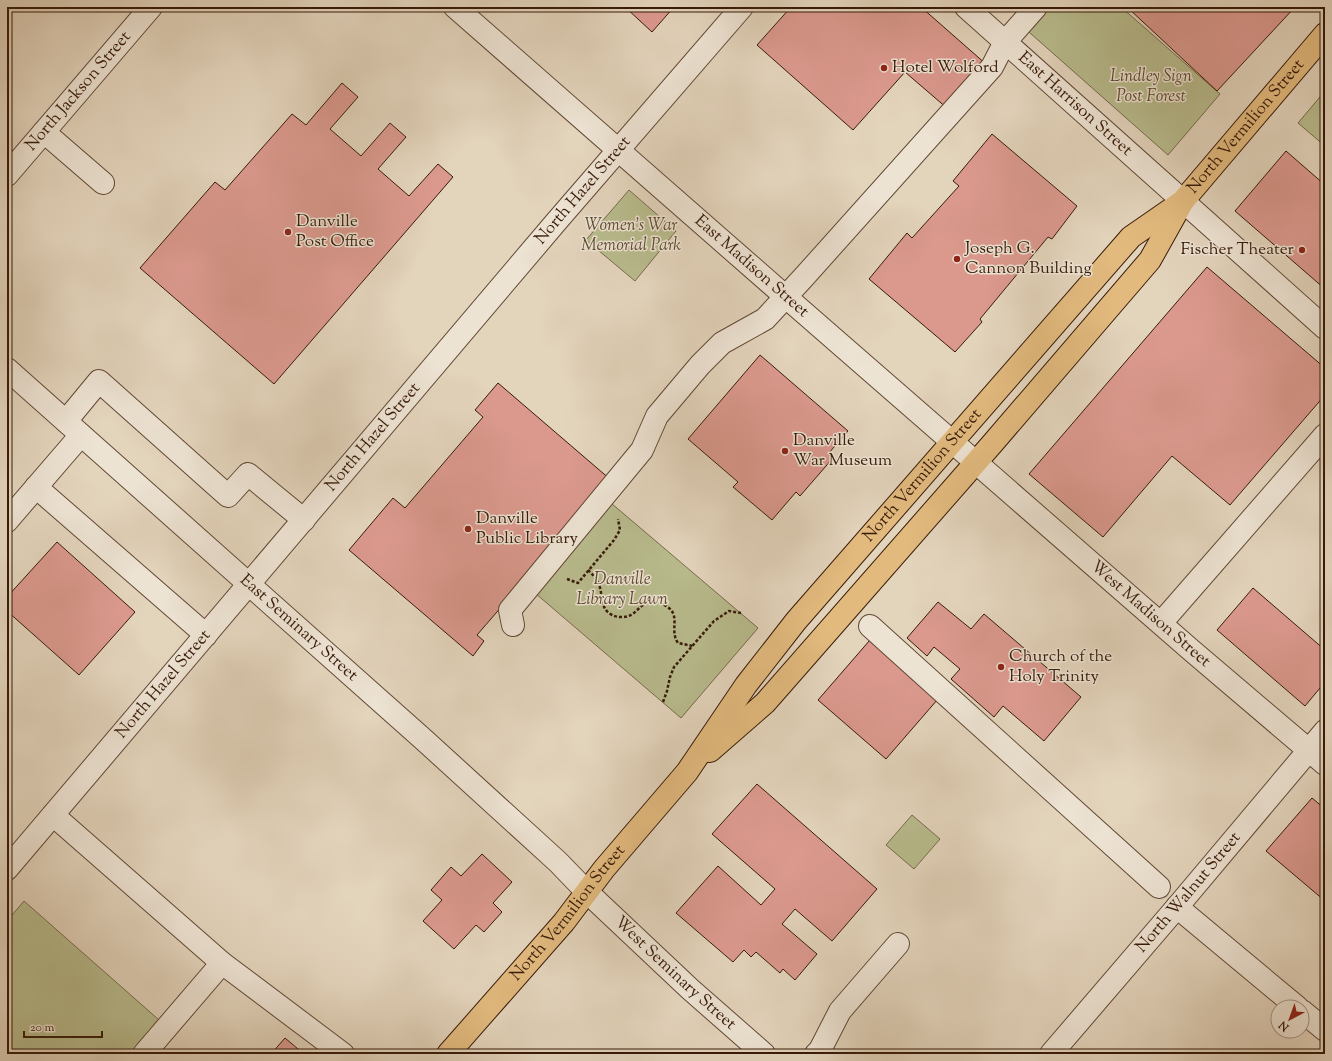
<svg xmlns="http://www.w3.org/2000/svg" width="1332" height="1061" font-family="'Sorts Mill Goudy',serif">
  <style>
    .green { fill: #b8bb8d; stroke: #786a4b }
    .building { fill: #db998e; stroke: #371a09 }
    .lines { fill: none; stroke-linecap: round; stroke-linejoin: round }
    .minor-casing { stroke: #624836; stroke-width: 24 }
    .major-casing { stroke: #371a09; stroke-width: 24 }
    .path { stroke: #371a09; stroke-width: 2.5; stroke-dasharray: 3 2; stroke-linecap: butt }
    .minor { stroke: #ede3d3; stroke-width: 22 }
    .major { stroke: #e2ba7e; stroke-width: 22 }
    .poi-dot { fill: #8f2418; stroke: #ede3d3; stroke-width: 1.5 }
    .labels { text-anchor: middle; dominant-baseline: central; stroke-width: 3; stroke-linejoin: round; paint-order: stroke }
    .poi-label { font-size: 17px; fill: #371a09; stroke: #ede3d3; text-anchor: start }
    .park-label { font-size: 17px; font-style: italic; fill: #5e4a31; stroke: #ede3d3 }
    .street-label { font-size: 17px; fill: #371a09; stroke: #ede3d3 }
  </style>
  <rect width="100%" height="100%" fill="#e3d4bc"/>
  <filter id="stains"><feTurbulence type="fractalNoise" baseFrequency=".005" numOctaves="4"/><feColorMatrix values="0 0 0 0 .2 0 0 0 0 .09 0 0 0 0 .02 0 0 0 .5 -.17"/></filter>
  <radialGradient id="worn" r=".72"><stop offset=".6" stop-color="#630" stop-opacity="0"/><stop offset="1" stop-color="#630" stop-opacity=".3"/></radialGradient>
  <g class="green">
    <path d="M1036 7H1121L1220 94 1168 155 1021 25Z"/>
    <path d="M1325 91V146L1298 123Z"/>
    <path d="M629 190 676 231 635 281 586 240Z"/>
    <path d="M611 503 758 628 681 718 535 593Z"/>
    <path d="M912 815 940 839 914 869 886 845Z"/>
    <path d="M24 901 167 1027 144 1054H7V921Z"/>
  </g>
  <g class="building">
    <path d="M625 7H674L652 32Z"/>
    <path d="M791 7H921L987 65 948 109 905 72 853 130 757 45Z"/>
    <path d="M1127 7H1295L1217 91Z"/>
    <path d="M342 83 358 97 330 129 361 156 390 123 406 137 378 169 409 196 438 164 453 177 274 384 140 268 215 182 225 190 292 114 306 125Z"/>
    <path d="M992 134 1077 206 1052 239 1048 237 980 319 982 322 955 352 869 279 907 233 912 238 959 186 953 181Z"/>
    <path d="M1286 151 1325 185V289L1235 211Z"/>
    <path d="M1207 267 1325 368V395L1230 505 1172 456 1103 537 1029 474Z"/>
    <path d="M760 355 848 431 828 454 833 458 800 496 796 492 772 520 733 487 738 482 688 439Z"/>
    <path d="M498 383 611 480 477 635 484 641 473 656 349 550 393 498 405 508 483 417 475 410Z"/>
    <path d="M57 542 135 612 79 675 7 611V597Z"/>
    <path d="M1253 588 1325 650V682L1305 706 1217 630Z"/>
    <path d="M938 602 971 629 984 614 1081 697 1044 741 1003 706 994 717 951 679 960 669 934 647 927 656 907 638Z"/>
    <path d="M870 640 938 699 886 759 818 700Z"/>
    <path d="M757 784 877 889 832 941 795 909 782 924 817 954 795 980 783 969 780 973 756 952 751 957 744 950 733 962 676 913 718 866 761 905 775 889 712 834Z"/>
    <path d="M1312 798 1325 809V901L1266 851Z"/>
    <path d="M482 854 512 882 493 903 502 912 484 932 476 925 454 949 423 921 442 900 431 890 451 867 461 876Z"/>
    <path d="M285 1038 304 1054H271Z"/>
  </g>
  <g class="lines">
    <defs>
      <g id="minor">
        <path id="s1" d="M455 7 786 297 1191 650 1325 764"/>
        <path id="s2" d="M966 7 1325 328"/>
        <path d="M44 132 103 183"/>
        <path id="s3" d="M7 175 151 7"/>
        <path id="s4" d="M7 369 423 739 558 862 586 891 690 989 764 1054"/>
        <path d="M66 421 99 381 228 496 248 474 304 520"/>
        <path d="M36 487 206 635"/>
        <path d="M7 521 81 435"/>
        <path d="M1161 623 1325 435"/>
        <path d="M513 625 510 610 642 450 657 416 700 365 722 343 765 319 803 278 992 67 1005 42 1036 7"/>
        <path d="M870 626 1159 887"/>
        <path d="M53 815 222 963 343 1054"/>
        <path id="s5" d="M7 869 556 222 742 7"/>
        <path d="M1177 907 1297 1007"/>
        <path d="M1302 1011 1325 1030"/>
        <path d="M144 1054 222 963"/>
        <path d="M816 1054 820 1050 840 1011 898 944"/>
        <path id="s6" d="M1051 1054 1177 907 1325 731"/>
      </g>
      <g id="major">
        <path id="s7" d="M710 751 765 703 992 444 1150 260 1183 201 1325 34"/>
        <path id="s8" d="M448 1054 564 922 604 869 687 772 746 685 796 621 1131 237 1183 201"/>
      </g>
    </defs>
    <use href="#minor" class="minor-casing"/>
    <use href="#major" class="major-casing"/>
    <g class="path">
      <path d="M588 570C592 574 596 578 598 582 603 592 600 607 609 613 613 616 617 617 621 617 636 618 638 604 650 602 653 601 659 603 662 604 684 613 668 629 678 643L693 646"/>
      <path d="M567 579 578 583 614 540 620 530 618 519"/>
      <path d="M663 702 667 691 670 677 674 667 714 621 729 611 741 613"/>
    </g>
    <use href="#minor" class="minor"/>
    <use href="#major" class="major"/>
  </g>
  <g class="poi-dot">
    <circle cx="884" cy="68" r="4"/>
    <circle cx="288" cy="232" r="4"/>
    <circle cx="1302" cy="250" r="4"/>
    <circle cx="957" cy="259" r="4"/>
    <circle cx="785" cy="451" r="4"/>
    <circle cx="468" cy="529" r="4"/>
    <circle cx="1001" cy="667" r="4"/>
  </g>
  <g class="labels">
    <g class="poi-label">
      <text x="892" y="68">Hotel Wolford</text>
      <text x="296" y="222">Danville<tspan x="296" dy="20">Post Office</tspan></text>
      <text x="965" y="249">Joseph G.<tspan x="965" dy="20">Cannon Building</tspan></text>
      <text x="1294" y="250" text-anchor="end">Fischer Theater</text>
      <text x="793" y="441">Danville<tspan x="793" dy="20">War Museum</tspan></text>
      <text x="476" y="519">Danville<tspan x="476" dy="20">Public Library</tspan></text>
      <text x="1009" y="657">Church of the<tspan x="1009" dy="20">Holy Trinity</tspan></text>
    </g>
    <g class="park-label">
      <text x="1151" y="77">Lindley Sign<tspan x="1151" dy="20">Post Forest</tspan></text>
      <text x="631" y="226">Women's War<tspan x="631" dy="20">Memorial Park</tspan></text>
      <text x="622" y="580">Danville<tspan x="622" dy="20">Library Lawn</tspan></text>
    </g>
    <g class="street-label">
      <text stroke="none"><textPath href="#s3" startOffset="110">North Jackson Street</textPath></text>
      <text stroke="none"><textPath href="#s2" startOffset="146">East Harrison Street</textPath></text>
      <text stroke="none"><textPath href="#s7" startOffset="825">North Vermilion Street</textPath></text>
      <text stroke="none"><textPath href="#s5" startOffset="890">North Hazel Street</textPath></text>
      <text stroke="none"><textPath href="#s1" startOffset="394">East Madison Street</textPath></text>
      <text stroke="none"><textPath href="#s5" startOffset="566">North Hazel Street</textPath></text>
      <text stroke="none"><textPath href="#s8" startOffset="749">North Vermilion Street</textPath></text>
      <text stroke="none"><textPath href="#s1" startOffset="923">West Madison Street</textPath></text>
      <text stroke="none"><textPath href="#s4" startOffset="390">East Seminary Street</textPath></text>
      <text stroke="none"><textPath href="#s5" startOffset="242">North Hazel Street</textPath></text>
      <text stroke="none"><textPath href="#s6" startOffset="212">North Walnut Street</textPath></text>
      <text stroke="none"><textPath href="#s8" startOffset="185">North Vermilion Street</textPath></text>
      <text stroke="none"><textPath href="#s4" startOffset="901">West Seminary Street</textPath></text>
    </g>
  </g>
  <rect width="1332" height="1061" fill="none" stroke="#e3d4bc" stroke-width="24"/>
  <rect x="8" y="8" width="1316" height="1045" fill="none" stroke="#371a09" stroke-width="2"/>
  <rect x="12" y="12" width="1308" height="1037" fill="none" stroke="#371a09"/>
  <g transform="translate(1290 1019) rotate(221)"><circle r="19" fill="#ede3d3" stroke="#a49382"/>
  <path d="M0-3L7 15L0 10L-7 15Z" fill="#8f2418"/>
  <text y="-6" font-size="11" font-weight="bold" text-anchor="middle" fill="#371a09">N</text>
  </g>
  <path d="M24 1031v6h78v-6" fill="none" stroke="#371a09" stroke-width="2"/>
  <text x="30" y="1031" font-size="12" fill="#371a09" stroke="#ede3d3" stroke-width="3" paint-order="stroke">20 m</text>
  <rect width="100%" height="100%" filter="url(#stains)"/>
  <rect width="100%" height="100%" fill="url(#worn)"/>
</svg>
